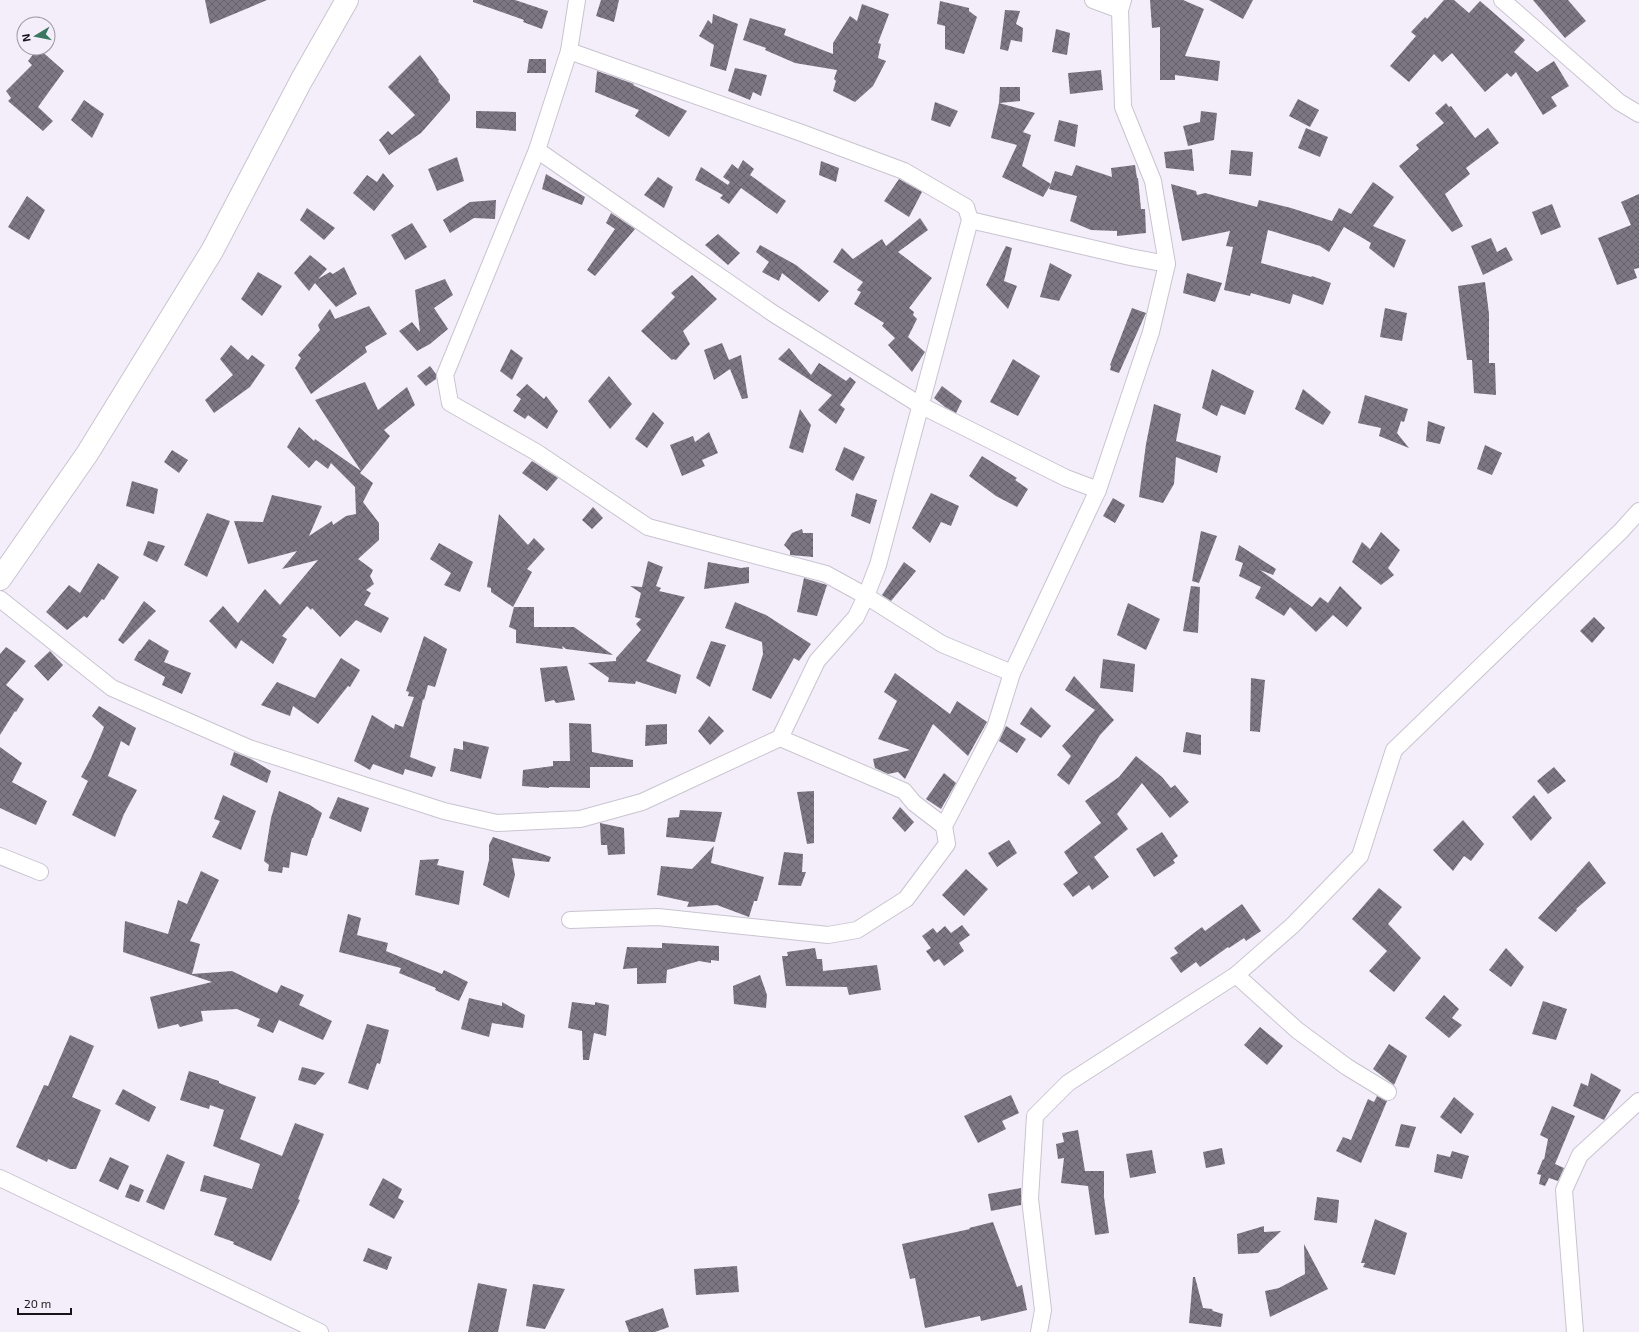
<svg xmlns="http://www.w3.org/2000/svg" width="1639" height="1332" font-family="'Exo 2',sans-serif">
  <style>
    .building { fill: url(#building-cross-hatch) }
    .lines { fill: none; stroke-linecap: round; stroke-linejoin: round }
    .street-casing { stroke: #c9c4d0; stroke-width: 18 }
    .highway-casing { stroke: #c9c4d0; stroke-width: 24 }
    .street { stroke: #fff; stroke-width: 16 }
    .highway { stroke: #fff; stroke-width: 22 }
  </style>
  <defs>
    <pattern id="building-cross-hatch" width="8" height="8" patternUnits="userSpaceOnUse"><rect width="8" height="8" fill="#7c7782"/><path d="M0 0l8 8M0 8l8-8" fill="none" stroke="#65606a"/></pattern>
  </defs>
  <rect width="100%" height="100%" fill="#f3eefa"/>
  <g class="building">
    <path d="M205 0H267L210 24Z"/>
    <path d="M473 0H515L548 11 542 29 523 22 524 20 473 2Z"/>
    <path d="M601 0H619L614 22 596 16Z"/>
    <path d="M1150 0H1183L1204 9 1185 56 1220 61 1218 81 1175 75V80H1160V27L1152 28Z"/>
    <path d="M1209 0H1253L1243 19Z"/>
    <path d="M1444 0H1454L1469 13 1480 1 1525 40 1514 52 1537 72 1554 61 1569 86 1551 97 1557 106 1543 115 1516 72 1511 77 1507 73 1485 92 1452 53 1442 62 1434 54 1409 82 1390 66 1416 36 1411 32 1425 17 1427 19Z"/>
    <path d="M1533 0H1568L1586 21 1565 38Z"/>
    <path d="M940 1 969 8V11L977 17 964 54 945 49V26L937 24Z"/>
    <path d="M862 4 889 14 878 43 881 44 878 58 886 61 873 86 855 102 833 91 836 81 834 79 837 70 795 63 765 50 766 48 743 40 750 18 786 29 784 35 833 54V43L850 16 857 21Z"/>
    <path d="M1005 10 1020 11 1016 24 1023 28 1022 42 1011 40 1008 51 1000 49Z"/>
    <path d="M713 14 738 24 726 71 710 66 714 45 699 36 708 20 712 24Z"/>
    <path d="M1056 29 1070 33 1067 55 1052 52Z"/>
    <path d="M38 48 64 71 38 107 53 121 43 131 8 101 11 98 6 91 32 65 28 61Z"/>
    <path d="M420 55 439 80 438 81 450 95V100L421 133 389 155 379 140 388 131 392 135 415 115 388 87Z"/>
    <path d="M529 59H546V73H527Z"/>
    <path d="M735 68 767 75 761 96 753 92 750 100 728 91Z"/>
    <path d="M1101 70 1103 90 1070 94 1068 73Z"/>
    <path d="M597 71 634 84 633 85 687 111 669 137 635 116 639 110 595 92Z"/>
    <path d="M1000 87H1020V101L999 103Z"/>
    <path d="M1298 99 1319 110 1310 127 1289 116Z"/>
    <path d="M84 100 104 114 92 138 71 120Z"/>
    <path d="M935 102 958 111 950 127 931 120Z"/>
    <path d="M999 103 1035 113 1023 132 1031 135 1022 166 1051 184 1043 197 1002 177 1017 145 991 138Z"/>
    <path d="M1446 103 1449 107 1451 106 1475 138 1488 128 1499 143 1466 168 1470 174 1445 194 1463 226 1452 232 1399 166 1419 149 1416 145 1444 123 1435 113Z"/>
    <path d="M476 111 516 112V131L476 128Z"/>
    <path d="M1201 111 1217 113 1214 140 1188 146 1183 126 1200 122Z"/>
    <path d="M1059 120 1078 125 1075 147 1054 141Z"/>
    <path d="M1306 128 1328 137 1320 157 1298 148Z"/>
    <path d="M1192 149 1194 171 1166 168 1164 152Z"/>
    <path d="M1231 150 1253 152 1251 176 1229 174Z"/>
    <path d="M457 157 464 181 437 191 428 169Z"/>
    <path d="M743 160 754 169 750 175 786 201 777 214 741 188 729 204 720 198 723 195 695 180 701 167 728 185 730 182 723 177 732 164 738 169Z"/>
    <path d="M821 161 839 168 836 182 819 175Z"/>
    <path d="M1076 165 1112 177 1111 168 1135 165 1137 178H1138L1141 209H1145L1146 233 1117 236V231L1091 230 1070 221 1077 196 1049 189 1055 171 1072 176Z"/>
    <path d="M383 173 394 186 374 211 353 193 367 175 377 182Z"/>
    <path d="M546 174 585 197 582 205 542 189Z"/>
    <path d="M658 177 673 187 664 208 644 195Z"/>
    <path d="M899 179 922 192 909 217 884 201Z"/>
    <path d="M1373 182 1394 197 1373 226 1406 240 1394 268 1369 248 1371 243 1344 227 1329 252 1320 246 1268 230 1261 263 1311 277 1312 276 1331 283 1323 305 1293 294 1290 304 1251 293 1250 296 1224 290 1233 247 1226 246 1230 231 1182 241 1171 184 1196 191 1197 195 1205 193 1257 207 1259 200 1291 208 1332 221 1339 208 1351 214Z"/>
    <path d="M1639 194V268L1634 269 1637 278 1617 285 1598 238 1631 225 1621 202Z"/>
    <path d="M27 196 45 210 29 240 8 227Z"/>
    <path d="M496 200 495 219 474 218 450 233 443 220 470 202Z"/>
    <path d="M1552 204 1561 227 1541 235 1532 212Z"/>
    <path d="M307 208 335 228 324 240 300 220Z"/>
    <path d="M611 213 635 229 595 276 587 270 615 229 606 223Z"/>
    <path d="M920 218 928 230 898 252 932 278 909 308 914 312 913 315 917 319 908 337 925 352 912 372 888 345 895 338 882 326 884 323 854 304 861 292 857 290 863 282 833 262 842 248 853 259 882 239 886 246Z"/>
    <path d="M412 223 427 247 405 260 391 235Z"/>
    <path d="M718 234 740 253 728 265 705 245Z"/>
    <path d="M1491 238 1497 252 1506 247 1513 260 1483 275 1471 246Z"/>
    <path d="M760 245 796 265 829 291 819 302 782 273 779 281 762 272 769 262 756 252Z"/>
    <path d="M1006 246 1012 248 1004 281 1017 286 1008 309 986 285Z"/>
    <path d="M310 255 327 269 318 279 330 272 333 274 344 267 357 294 336 307 315 283 309 291 294 273Z"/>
    <path d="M1050 263 1072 275 1059 301 1040 297Z"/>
    <path d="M258 272 282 286 262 316 241 299Z"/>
    <path d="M1187 273 1222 283 1215 302 1183 293Z"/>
    <path d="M692 275 717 299 683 331 690 344 676 360 673 359 672 360 641 331 675 297 671 293Z"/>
    <path d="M445 279 453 295 434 308 448 329 430 344 417 351 399 331 412 322 420 332 415 290Z"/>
    <path d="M1485 282 1489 314V363H1495L1496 395 1474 393 1472 360H1467L1458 286Z"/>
    <path d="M369 306 387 334 365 347 367 352 311 394 295 368 301 358 298 355 320 330 318 325 330 309 335 319Z"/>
    <path d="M1132 308 1146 313 1119 373 1110 370 1111 366 1110 365Z"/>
    <path d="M1385 308 1407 313 1402 341 1380 337Z"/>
    <path d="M722 343 729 360 741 355 748 398 742 399 730 369 714 380 704 350Z"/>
    <path d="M231 345 248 360 252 355 265 365 250 387 214 413 205 400 233 375 220 359Z"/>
    <path d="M789 348 811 375 819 363 846 381 850 377 856 382 840 405 845 409 836 424 818 410 832 395 778 359Z"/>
    <path d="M511 349 523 358 512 380 500 371Z"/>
    <path d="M1013 359 1040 376 1018 416 990 402Z"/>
    <path d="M430 366 436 374V379L426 386 417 376Z"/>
    <path d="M1212 369 1254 391 1245 415 1221 405 1217 416 1202 408Z"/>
    <path d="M609 376 632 404 610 429 588 401Z"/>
    <path d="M365 382 378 410 407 387 415 405 384 430 390 436 360 473 373 483 363 502 379 523V540L358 559 373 570 370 576 374 584 366 590 371 593 364 605 389 618 381 633 356 620 340 637 312 608 311 610 307 606 282 636 287 639 273 664 241 640 236 649 209 621 223 606 238 623 265 589 280 605 318 560 282 569 297 551 248 564 234 521 263 522 272 495 322 506 309 536 332 521 333 525 346 516 356 514 355 487 331 463 328 469 316 460 309 468 287 447 299 427 314 441 315 439 361 471 315 400Z"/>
    <path d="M527 384 544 399 546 396 558 411 547 429 528 415 525 419 513 411 521 399 516 395Z"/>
    <path d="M942 386 962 401 956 413 945 407 934 398Z"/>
    <path d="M1303 389 1331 412 1323 425 1295 409Z"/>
    <path d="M1365 395 1408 409 1404 422 1401 421 1397 433 1409 448 1379 436 1381 428 1358 423Z"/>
    <path d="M1154 404 1181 414 1176 441 1221 456 1217 473 1176 457 1174 484 1163 503 1139 497 1146 444Z"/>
    <path d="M800 409 811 425 803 453 789 448Z"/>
    <path d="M653 412 664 423 647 448 635 439Z"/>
    <path d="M1428 421 1445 427 1440 444 1426 441Z"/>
    <path d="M709 432 718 453 702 460 705 466 682 476 670 445 693 436 695 442Z"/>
    <path d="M1485 445 1502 453 1492 475 1477 469Z"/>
    <path d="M844 447 865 457 853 481 835 470Z"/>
    <path d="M172 450 188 460 179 473 164 462Z"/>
    <path d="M982 456 1017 478 1015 480 1028 489 1017 507 996 496 969 476Z"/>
    <path d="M532 461 558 478 547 491 522 473Z"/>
    <path d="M132 481 158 489 154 514 126 506Z"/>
    <path d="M856 493 877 500 870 524 851 516Z"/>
    <path d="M931 493 959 506 951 526 941 522 930 543 912 528Z"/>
    <path d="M1113 498 1125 505 1115 523 1103 516Z"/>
    <path d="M593 507 603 518 592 529 582 520Z"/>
    <path d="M207 513 230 521 207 577 184 565Z"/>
    <path d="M499 514 528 545 534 538 545 549 527 569 532 572 513 607 491 592V588L487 587Z"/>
    <path d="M802 529 803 533H813V557L790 555V551L784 545 792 533Z"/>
    <path d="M1201 531 1217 536 1199 583 1192 581Z"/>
    <path d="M1381 532 1400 550 1388 568 1394 575 1381 585 1352 562 1362 542 1370 549Z"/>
    <path d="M148 541 165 546 157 562 143 555Z"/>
    <path d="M439 543 473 562 460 592 444 585 451 573 430 559Z"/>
    <path d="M1239 545 1276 569 1273 575 1260 570 1312 607 1320 597 1328 603 1340 586 1362 608 1347 627 1333 615 1316 632 1290 607 1284 616 1255 598 1261 587 1239 576 1243 563 1235 560Z"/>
    <path d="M648 561 663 567 656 586 661 588 659 591 685 597 646 661 681 675 676 694 636 681 635 684 608 682 609 678 588 663 616 661V658L641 630 636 624 641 619 635 617 641 593 630 586 642 587Z"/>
    <path d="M708 562 741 568 749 567V583L704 589Z"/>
    <path d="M904 562 916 571 891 601 882 595Z"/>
    <path d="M98 563 119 577 104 600 102 599 87 618 84 616 67 630 46 612 69 585 80 593Z"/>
    <path d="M804 578 827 585 817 616 797 612Z"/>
    <path d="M1191 586 1200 587 1198 633 1183 631Z"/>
    <path d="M144 601 156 611 123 644 118 640Z"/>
    <path d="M735 602 766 615 811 644 799 661 794 658 771 699 752 690 763 654 762 642 725 628Z"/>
    <path d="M1128 603 1160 619 1146 650 1117 635Z"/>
    <path d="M514 607H534V627H574L613 655 566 649 562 646 563 649 516 643V630L509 627Z"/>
    <path d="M1594 617 1605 628 1592 643 1580 631Z"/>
    <path d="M424 636 447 649 435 687 428 685 424 700 423 699 410 757 436 767 432 777 405 769 403 775 373 764 370 770 354 761 372 715 394 729 395 724 403 727 414 697 408 696 409 692 406 691Z"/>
    <path d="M149 639 169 651 164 662 191 673 182 694 162 685 165 677 134 660 139 651H140Z"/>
    <path d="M711 641 726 645 710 687 696 678Z"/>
    <path d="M6 647 26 661 6 685 24 699 16 712 15 711 0 735V654Z"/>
    <path d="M50 651 63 665 48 681 34 666Z"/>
    <path d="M341 658 360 670 350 687 348 686 318 724 293 706 290 716 261 705 277 682 315 698Z"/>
    <path d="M1103 659 1135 664 1133 692 1100 688Z"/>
    <path d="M567 666 575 700 556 703 554 700 545 702 540 668Z"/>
    <path d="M895 673 950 714 957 701 987 722 968 756 933 724 905 779 898 772 888 774 875 768 873 759 910 750 878 739 897 701 884 692Z"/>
    <path d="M1074 676 1114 720 1100 735 1069 785 1057 775 1071 756 1062 746 1095 710 1065 690Z"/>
    <path d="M1251 678 1265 680 1260 732 1250 731Z"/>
    <path d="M99 706 136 728 129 746 121 741 108 776 137 790 124 814 115 837 72 815 88 781 81 777 91 758 104 727 92 716Z"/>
    <path d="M1031 707 1051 726 1041 738 1020 724Z"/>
    <path d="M709 716 724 731 710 745 698 731Z"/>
    <path d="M569 723 591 724 592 752 633 760V767H590V788L549 787V788L522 786 523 770 553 766V761H570Z"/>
    <path d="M667 724V744L645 746 646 725Z"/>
    <path d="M1006 726 1026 739 1017 753 999 741Z"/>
    <path d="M1186 732 1201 735V755L1183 752Z"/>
    <path d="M463 741 489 747 481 779 450 771 454 748 463 750Z"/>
    <path d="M0 747 22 763 12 782 47 801 36 825 0 808Z"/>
    <path d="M234 752 251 759 271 771 267 783 230 765Z"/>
    <path d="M1136 756 1162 777 1171 788 1175 785 1189 802 1170 818 1142 783 1117 814 1128 829 1094 857 1109 877 1092 890 1089 885 1073 897 1063 884 1078 873 1064 852 1101 823 1085 801 1119 777Z"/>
    <path d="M1554 767 1566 781 1548 794 1537 781Z"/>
    <path d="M944 773 956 783 941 809 926 799Z"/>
    <path d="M279 791 310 805 322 813 313 838H312L307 856 291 852 289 868 283 867 282 873 268 871 269 865 264 861 271 818Z"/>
    <path d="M814 791V843L807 844 797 792Z"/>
    <path d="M223 795 256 811 241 850 212 837 220 821 214 819Z"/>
    <path d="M1534 795 1552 818 1531 841 1512 817Z"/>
    <path d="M338 797 369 808 361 832 329 818Z"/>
    <path d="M900 807 914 822 905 832 892 818Z"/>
    <path d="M680 810 722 812 715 842 666 837 668 818 679 817Z"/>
    <path d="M1463 820 1484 844 1471 861 1464 856 1453 871 1433 850Z"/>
    <path d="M600 823 624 828 625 854 608 855 607 845H601Z"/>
    <path d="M1162 832 1178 856 1173 860 1175 863 1154 877 1136 849Z"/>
    <path d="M493 837 551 857 549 862 512 858 515 875 509 898 483 885 489 860V845Z"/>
    <path d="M1009 840 1017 853 997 867 988 853Z"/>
    <path d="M714 846 711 863 764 877 757 901H754L749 917 717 905 687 907 689 902 657 895 661 866 692 869Z"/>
    <path d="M784 852 803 854 802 872H806L801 886 778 885Z"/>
    <path d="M439 859 437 865 464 871 459 905 415 895 420 860Z"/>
    <path d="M1589 861 1606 883 1576 909 1577 910 1556 932 1538 918Z"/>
    <path d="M966 869 988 889 964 916 942 895Z"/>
    <path d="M201 871 219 880 190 941 200 944 192 974 232 971 277 993 281 985 304 995 299 1005 332 1021 323 1040 279 1020 273 1033 257 1026 260 1019 237 1009 201 1011 203 1021 180 1027 178 1024 158 1029 150 997 212 982 123 952 125 921 168 934 178 900 187 904Z"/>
    <path d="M1379 888 1402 907 1388 924 1421 958 1394 992 1369 971 1387 951 1352 919Z"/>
    <path d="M1242 904 1261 931 1246 941 1244 938 1229 948 1228 947 1200 967 1196 962 1181 973 1170 958 1178 953 1174 948 1202 927 1205 931Z"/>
    <path d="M348 914 361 918 357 935 388 943 386 951 442 974 444 970 468 982 459 1001 435 990 436 988 399 973 401 968 339 952Z"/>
    <path d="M962 925 970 935 959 943 964 951 944 966 939 959 934 962 926 951 931 948 922 936 933 928 937 933 945 926 951 933Z"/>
    <path d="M662 943 719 946V961L711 960V963L699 961 667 970 666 983 637 984V968L623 969 627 947 662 948Z"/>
    <path d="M815 948 817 959H822L823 971 877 965 881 990 849 995 847 987 786 986 782 956H788L787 952Z"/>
    <path d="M1506 948 1524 967 1511 987 1489 970Z"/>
    <path d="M760 975 767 995 766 1008 734 1004 733 986Z"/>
    <path d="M1444 995 1459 1009 1452 1018 1462 1025 1449 1038 1425 1018Z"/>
    <path d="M469 998 502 1006V1002L525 1015 523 1028 492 1023 489 1037 461 1029Z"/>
    <path d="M1543 1001 1567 1009 1556 1040 1532 1034Z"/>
    <path d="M572 1002 595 1005V1002L609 1005 606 1036 594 1033 589 1060H583L582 1031 568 1028Z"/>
    <path d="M367 1024 389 1030 380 1064 377 1063 368 1090 348 1083Z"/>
    <path d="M1260 1027 1283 1046 1267 1065 1244 1045Z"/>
    <path d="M70 1035 94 1046 72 1097 101 1110 76 1169H70L48 1159 47 1162 16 1147 44 1085 48 1086Z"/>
    <path d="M1389 1044 1407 1056 1394 1085 1373 1069Z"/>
    <path d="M302 1067 325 1073 315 1085 298 1080Z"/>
    <path d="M189 1071 219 1081V1083L256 1097 240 1139 282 1156 295 1123 324 1134 298 1199 300 1200 271 1261 233 1244 234 1242 214 1235 227 1198 200 1191 204 1175 252 1189 260 1164 213 1146 224 1110 210 1105 209 1109 180 1100Z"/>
    <path d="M1591 1073 1621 1090 1604 1120 1573 1106 1581 1083 1588 1086Z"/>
    <path d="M123 1089 156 1107 149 1122 115 1104Z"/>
    <path d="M1011 1095 1019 1113 1002 1121 1006 1129 978 1143 964 1116Z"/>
    <path d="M1377 1096 1387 1101 1361 1163 1336 1151 1343 1137 1351 1140 1368 1099 1374 1102Z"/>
    <path d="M1454 1097 1474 1114 1461 1134 1440 1117Z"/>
    <path d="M1552 1106 1575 1116 1555 1164 1564 1168 1558 1181 1549 1178 1545 1186 1539 1184 1541 1175 1537 1174 1543 1159 1544 1160 1548 1139 1540 1135Z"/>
    <path d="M1401 1124 1416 1127 1409 1148 1395 1146Z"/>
    <path d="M1078 1130 1085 1171H1104V1197L1109 1233 1095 1235 1088 1186 1061 1183 1064 1158 1058 1159 1056 1144 1064 1142 1062 1133Z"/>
    <path d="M1222 1148 1225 1164 1206 1168 1203 1152Z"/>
    <path d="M1152 1150 1156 1173 1130 1178 1126 1154Z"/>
    <path d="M1452 1151 1469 1156 1462 1179 1434 1172 1437 1154 1450 1157Z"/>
    <path d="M167 1154 185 1162 164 1210 146 1202Z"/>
    <path d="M110 1157 129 1166 118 1190 99 1181Z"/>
    <path d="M383 1178 402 1189 398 1198 404 1201 394 1219 369 1205Z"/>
    <path d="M130 1184 144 1190 139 1202 125 1197Z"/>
    <path d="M1021 1188V1205L991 1211 988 1194Z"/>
    <path d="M1317 1197 1339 1200 1337 1223 1314 1220Z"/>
    <path d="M1375 1219 1407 1233 1395 1275 1363 1267 1365 1263H1361Z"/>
    <path d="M993 1222 1017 1287 1022 1285 1027 1310 981 1321 980 1316 925 1328 915 1278 910 1279 902 1244 970 1229 969 1228Z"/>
    <path d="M1264 1226V1232L1281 1231 1258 1253 1238 1254 1237 1234Z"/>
    <path d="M1304 1244 1328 1289 1270 1317 1265 1291 1279 1288 1305 1274Z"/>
    <path d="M368 1248 392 1257 387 1270 363 1261Z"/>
    <path d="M737 1266 739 1292 696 1295 694 1269Z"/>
    <path d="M1193 1277H1195L1203 1308 1212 1309 1213 1311 1223 1314 1221 1327 1189 1323Z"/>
    <path d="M478 1283 507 1289 498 1332H468Z"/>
    <path d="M533 1284 565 1289 545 1329 526 1326Z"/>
    <path d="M663 1308 669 1327 655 1332H629L625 1321Z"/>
  </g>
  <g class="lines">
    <defs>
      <g id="street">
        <path d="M577 0 569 51 537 150 445 375 450 403 536 452 648 527 826 574 866 596 942 644 1012 673"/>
        <path d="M1093 0 1120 10"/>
        <path d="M1502 0 1619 102 1639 114"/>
        <path d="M537 150 774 314 920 405 1066 478 1098 490"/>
        <path d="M970 220 1130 257 1167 264"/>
        <path d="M0 599 112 688 249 748 444 811 497 823 580 819 642 802 780 738 817 661 856 617 866 596 878 565 970 220 966 207 904 171 799 132 569 51"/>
        <path d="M780 738 904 791 914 803 944 826"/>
        <path d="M0 856 40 872"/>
        <path d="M570 920 658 917 828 935 857 930 906 899 947 844 944 826 995 728 1012 673 1098 490 1151 332 1167 264 1153 181 1123 107 1120 10 1123 0"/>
        <path d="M1236 975 1297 1030 1347 1067 1388 1092"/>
        <path d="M0 1178 320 1332"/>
        <path d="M1039 1332 1043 1310 1030 1199 1035 1116 1068 1083 1236 975 1293 925 1360 856 1394 750 1621 531 1639 511"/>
        <path d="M1575 1332 1564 1190 1580 1155 1639 1101"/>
      </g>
      <path id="highway" d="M0 579 87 454 212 251 301 81 347 0"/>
    </defs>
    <use href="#street" class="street-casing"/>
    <use href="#highway" class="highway-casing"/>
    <use href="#street" class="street"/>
    <use href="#highway" class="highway"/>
  </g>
  <g transform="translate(36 36) rotate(260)"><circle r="19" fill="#f3eefa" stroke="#9b97a0"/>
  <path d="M0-3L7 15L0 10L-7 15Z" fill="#3b7660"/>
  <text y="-6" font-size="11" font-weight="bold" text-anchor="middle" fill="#161419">N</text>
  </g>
  <path d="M18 1308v6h53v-6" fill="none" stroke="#161419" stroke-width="2"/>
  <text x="24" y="1308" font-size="12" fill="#161419" stroke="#f3eefa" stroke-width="3" paint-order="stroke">20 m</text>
</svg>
